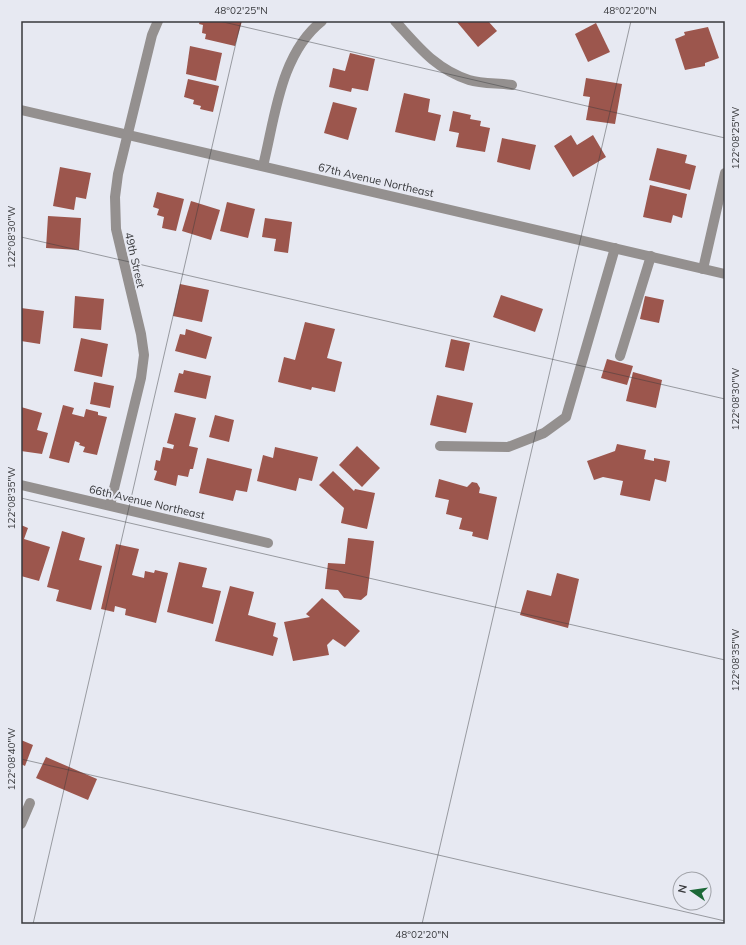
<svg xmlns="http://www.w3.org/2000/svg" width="746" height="945" font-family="Mulish,sans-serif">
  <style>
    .building { fill: #9c564d }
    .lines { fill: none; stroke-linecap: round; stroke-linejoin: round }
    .minor { stroke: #94908f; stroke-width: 10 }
    .ticks { fill: none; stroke: #38393c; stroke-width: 1; stroke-opacity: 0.45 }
    .labels { text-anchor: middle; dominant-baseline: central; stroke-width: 4; stroke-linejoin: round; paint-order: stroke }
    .street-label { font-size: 11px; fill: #38393c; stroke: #e7e9f2 }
    .neatline { fill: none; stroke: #38393c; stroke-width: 1.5 }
    .ticks-label { font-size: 10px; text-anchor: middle; fill: #38393c }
  </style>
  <rect width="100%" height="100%" fill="#e7e9f2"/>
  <g class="building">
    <path d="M200 21H242L235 46 205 39 206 34 202 33 203 25 199 24Z"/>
    <path d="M459 21H488L497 31 478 47 457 22Z"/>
    <path d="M596 23 610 52 588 62 575 34Z"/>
    <path d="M708 27 719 58 705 63V66L685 70 675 39 685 35 684 32Z"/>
    <path d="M190 46 222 53 216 81 186 74Z"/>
    <path d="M350 53 375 59 368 91 352 88 351 92 329 87 333 68 345 71Z"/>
    <path d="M586 78 622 84 615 124 586 120 590 97 583 96Z"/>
    <path d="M188 79 219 86 213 112 200 109 201 106 193 104 194 100 184 97Z"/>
    <path d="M404 93 430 99 428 112 441 115 435 141 395 132Z"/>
    <path d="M333 102 357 108 348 140 324 133Z"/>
    <path d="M453 111 471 115 470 119 481 121 480 126 490 128 485 152 456 147 459 133 449 131Z"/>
    <path d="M571 135 577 145 593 135 606 157 573 177 554 146Z"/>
    <path d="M502 138 536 145 530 170 497 162Z"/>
    <path d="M657 148 687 155 685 163 696 166 690 190 649 180Z"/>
    <path d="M60 167 91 173 86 199 76 197 74 210 53 206Z"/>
    <path d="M650 185 687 194 682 218 673 215 671 223 643 217Z"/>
    <path d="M157 192 184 199 176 231 162 228 164 217 157 215 159 209 153 207Z"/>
    <path d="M191 201 220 210 211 240 182 231Z"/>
    <path d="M227 202 255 209 248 238 220 231Z"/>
    <path d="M48 216 81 218 79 250 46 248Z"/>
    <path d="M265 218 292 222 288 253 274 251 276 239 262 237Z"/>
    <path d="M180 284 209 290 202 322 173 316Z"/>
    <path d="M501 295 543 309 535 332 493 317Z"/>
    <path d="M75 296 104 299 101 330 73 328Z"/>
    <path d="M645 296 664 300 659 323 640 319Z"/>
    <path d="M21 308 44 311 40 344 21 341Z"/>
    <path d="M305 322 335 329 327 358 342 362 335 392 312 387 311 390 278 382 284 357 295 360Z"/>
    <path d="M186 329 212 337 206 359 175 351 180 334 185 335Z"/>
    <path d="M81 338 108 344 102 377 74 371Z"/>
    <path d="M451 339 470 343 464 371 445 367Z"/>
    <path d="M607 359 633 366 627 385 601 378Z"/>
    <path d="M184 370 211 376 206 399 174 392 179 373 183 374Z"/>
    <path d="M633 372 662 380 656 408 626 401Z"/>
    <path d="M94 382 114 386 110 408 90 404Z"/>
    <path d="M437 395 473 403 466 433 430 425Z"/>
    <path d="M63 405 74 408 72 414 84 417 86 409 98 412V415L107 417 97 455 83 452 85 447 79 445 80 443 75 441 69 463 49 458Z"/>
    <path d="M21 407 42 413 37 430 48 433 42 454 21 451Z"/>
    <path d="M175 413 196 418 189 446 198 448 193 469H190L188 477 178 475 176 486 154 480 157 471 154 470 156 460 160 461 163 447 173 449 174 445 167 443Z"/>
    <path d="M215 415 234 420 229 442 209 437Z"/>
    <path d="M617 444 646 450 644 459 654 461V458L670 461 666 482 655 479 650 501 620 495 623 481 603 477 594 480 587 461 615 451Z"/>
    <path d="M357 446 380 468 362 487 339 465Z"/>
    <path d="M275 447 318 457 312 481 299 478 296 491 257 481 263 455 273 458Z"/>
    <path d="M207 458 252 469 247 492 236 490 233 501 199 493Z"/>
    <path d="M333 471 354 491 355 489 375 493 367 529 341 523 344 508 319 485Z"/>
    <path d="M439 479 467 487 472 482 477 483 480 488 479 493 497 497 488 540 472 536 473 532 459 529 462 518 446 514 449 500 435 497Z"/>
    <path d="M21 525 28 528 24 539 50 547 39 581 21 576Z"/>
    <path d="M62 531 85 538 79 560 102 566 91 610 56 601 59 590 47 587Z"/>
    <path d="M348 538 374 541 367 595 361 600 344 598 338 590 325 589 328 563 345 564Z"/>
    <path d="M116 544 139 549 132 575 144 578 145 571 154 573 155 570 168 573 156 623 125 615 126 609 115 606 114 612 101 609Z"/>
    <path d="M179 562 207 568 202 587 221 591 213 624 167 612Z"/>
    <path d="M557 573 579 579 568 628 520 615 527 590 551 596Z"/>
    <path d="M230 586 254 592 248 615 276 623 273 636 278 638 273 656 215 641Z"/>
    <path d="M322 598 360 631 345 647 333 639 327 645 329 655 293 661 284 622 310 617 306 614Z"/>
    <path d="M21 740 33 745 25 766 21 764Z"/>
    <path d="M46 757 97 779 88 800 36 778Z"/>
  </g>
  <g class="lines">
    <g class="minor">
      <path d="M395 21C418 46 435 69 469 80 482 84 498 83 512 85"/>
      <path d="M21 110 725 274"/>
      <path d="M263 166C275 118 280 54 322 21"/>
      <path d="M703 269 725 173"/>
      <path d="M620 356 651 256"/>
      <path d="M440 446 508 447 544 433 566 417 615 248"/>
      <path d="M21 485 268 543"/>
      <path d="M110 505 141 378 144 355 141 334 116 229 115 197 118 174 152 35 158 21"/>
      <path d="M21 824 30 803"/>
    </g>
  </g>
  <path class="ticks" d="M219 21 725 138M21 237 725 399M21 498 725 660M21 759 725 921M33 924 241 21M422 924 631 21"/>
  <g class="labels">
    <g class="street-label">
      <text transform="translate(376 180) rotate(13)">67th Avenue Northeast</text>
      <text transform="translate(135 260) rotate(77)">49th Street</text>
      <text transform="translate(147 502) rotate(13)">66th Avenue Northeast</text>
    </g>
  </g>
  <rect width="746" height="945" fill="none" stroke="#e7e9f2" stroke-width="44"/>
  <g transform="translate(692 891) rotate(283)"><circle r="19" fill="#e7e9f2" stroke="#a1a3a9"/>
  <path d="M0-3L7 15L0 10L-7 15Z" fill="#1c6837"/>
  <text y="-6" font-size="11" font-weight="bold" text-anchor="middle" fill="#38393c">N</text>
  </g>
  <rect x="22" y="22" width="702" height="901" class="neatline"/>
  <g class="ticks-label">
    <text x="241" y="14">48°02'25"N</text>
    <text x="630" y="14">48°02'20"N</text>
    <text transform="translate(735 138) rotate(-90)" y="4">122°08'25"W</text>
    <text transform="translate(11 237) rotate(-90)" y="4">122°08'30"W</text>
    <text transform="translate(735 399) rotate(-90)" y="4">122°08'30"W</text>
    <text transform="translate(11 498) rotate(-90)" y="4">122°08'35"W</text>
    <text transform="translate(735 660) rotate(-90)" y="4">122°08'35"W</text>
    <text transform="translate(11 759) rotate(-90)" y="4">122°08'40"W</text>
    <text x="422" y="938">48°02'20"N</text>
  </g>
</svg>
